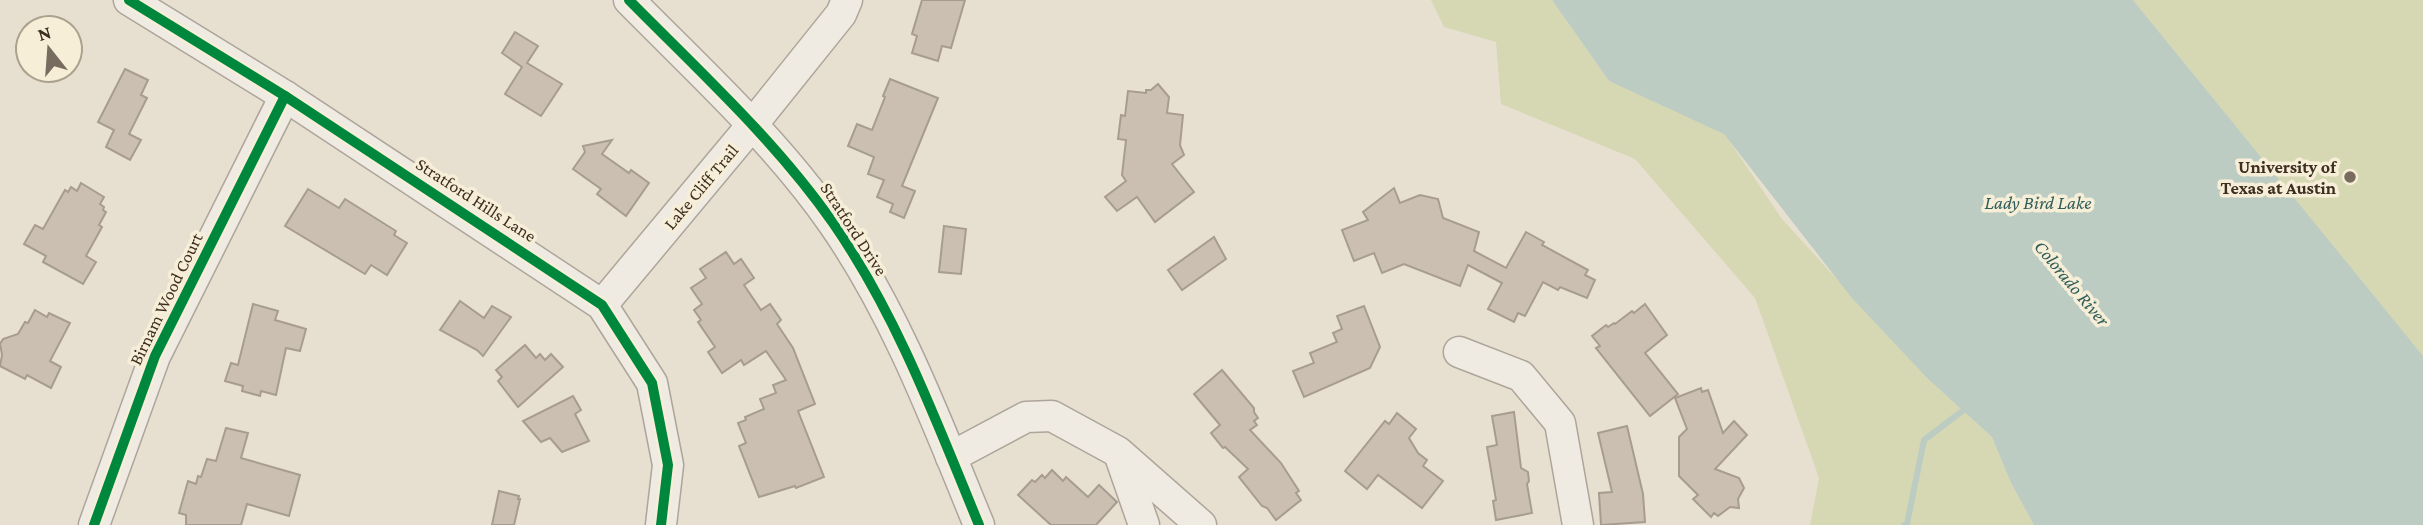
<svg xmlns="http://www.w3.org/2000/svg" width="2423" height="525" font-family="'Crimson Pro',serif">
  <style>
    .green { fill: #d6d7b3 }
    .water { fill: #bcccc2 }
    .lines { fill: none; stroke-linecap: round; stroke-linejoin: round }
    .stream { stroke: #bcccc2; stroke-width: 6 }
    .building { fill: #cbbfb2; stroke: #a89c90; stroke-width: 2 }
    .minor-casing { stroke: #ada599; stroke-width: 33 }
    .minor { stroke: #efebe3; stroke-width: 30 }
    .cycleway-casing { stroke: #f7eed8; stroke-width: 15 }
    .cycleway { stroke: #00873e; stroke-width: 10 }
    .poi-dot { fill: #786c5e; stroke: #f7eed8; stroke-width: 2.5 }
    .labels { text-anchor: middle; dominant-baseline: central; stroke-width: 7; stroke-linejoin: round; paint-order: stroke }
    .poi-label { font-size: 18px; font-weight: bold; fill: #3d2e20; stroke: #f7eed8; text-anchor: end }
    .street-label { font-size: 18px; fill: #3d2e20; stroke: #f7eed8 }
    .water-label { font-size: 19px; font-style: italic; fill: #2f5d5a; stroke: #f7eed8 }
  </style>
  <rect width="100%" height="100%" fill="#e7e0d1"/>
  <g class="green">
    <path d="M1431 0H1552L1609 81 1724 133 1782 219 1928 379 1992 437 2011 483 2034 525H1810L1819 478 1755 298 1635 159 1501 104 1496 42 1444 27Z"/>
    <path d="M2133 0H2423V356L2421 354Z"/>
  </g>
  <path class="water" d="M1552 0H2133L2423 356V525H2034L2011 483 1992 437 1928 379 1851 297 1724 134 1609 81Z"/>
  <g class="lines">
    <path class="stream" d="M1904 525 1907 524 1924 440 1969 406"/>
  </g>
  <g class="building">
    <path d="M922 0H965L951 48 942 46 938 61 912 53 917 36 912 34Z"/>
    <path d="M515 32 538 46 527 63 562 84 541 116 505 94 522 67 502 53Z"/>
    <path d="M125 69 148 80 141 95 147 98 129 134 141 140 130 160 106 147 114 130 98 122Z"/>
    <path d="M890 79 938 98 902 186 915 191 904 218 890 212 893 204 877 197 884 180 868 174 874 157 848 146 857 124 872 130 885 97 883 96Z"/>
    <path d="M1158 84 1169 97 1167 113 1183 115 1180 145 1184 155 1172 164 1194 192 1155 222 1137 197 1117 211 1105 197 1126 181 1122 175 1126 140 1118 139 1121 115 1125 116 1128 91 1146 93V90H1151Z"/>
    <path d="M612 140 602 154 629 173 631 170 649 183 626 216 597 194 601 189 573 169 585 152 583 146Z"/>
    <path d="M81 183 104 197 100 204 104 207 103 210 106 212 99 225 102 227 86 256 96 262 83 284 43 262 46 256 24 244 35 225 43 229 65 190 68 192 71 187 77 191Z"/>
    <path d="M1394 188 1400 203 1420 195 1438 199 1443 218 1479 232 1474 251 1506 268 1526 232 1544 242 1542 245 1588 270 1585 275 1595 280 1587 298 1560 287 1558 290 1543 282 1525 316 1518 313 1514 322 1488 309 1502 283 1468 265 1460 286 1404 264 1382 273 1374 253 1354 261 1342 230 1368 220 1363 212Z"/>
    <path d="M308 189 339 208 345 199 396 231 394 235 407 243 387 275 371 265 365 274 285 226Z"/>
    <path d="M944 226 966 229 961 274 939 272Z"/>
    <path d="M1214 237 1226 259 1182 290 1168 270Z"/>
    <path d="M726 252 734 264 741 259 754 278 744 285 761 310 770 304 781 320 777 324 793 348 815 404 798 411 824 477 796 488 795 486 759 497 739 446 746 443 738 423 746 420 745 417 764 409 760 399 776 393 773 385 786 380 766 351 744 365 741 360 722 373 708 352 715 347 698 322 701 320 694 310 702 304 691 288 706 278 700 269Z"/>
    <path d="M460 301 484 318 492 306 511 317 483 356 477 350 440 330Z"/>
    <path d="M253 304 278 311 275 320 306 329 300 351 286 348 276 395 261 391 260 396 242 391 243 386 225 381 231 363 238 365Z"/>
    <path d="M1645 304 1667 335 1645 353 1678 394 1650 416 1596 348 1600 346 1592 336 1606 325 1608 327 1614 323 1615 324 1632 311 1634 313Z"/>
    <path d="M1364 306 1380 347 1370 368 1304 397 1293 371 1314 363 1310 353 1337 342 1333 333 1342 329 1337 316Z"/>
    <path d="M35 310 47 317 49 313 70 323 50 361 61 367 51 388 27 375 25 379 0 366 2 355 0 344 3 339 18 334 25 322 28 323Z"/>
    <path d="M525 345 536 358 540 354 545 360 551 354 563 367 518 407 498 381 502 377 496 370Z"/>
    <path d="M1222 370 1254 408V412L1258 418 1254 421 1257 425 1250 430 1281 463 1299 491 1296 493 1301 500 1276 520 1267 508 1262 506 1239 477 1248 469 1225 447 1223 448 1211 433 1220 425 1194 394Z"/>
    <path d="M1701 388 1702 392 1708 390 1723 433 1734 421 1747 435 1715 469 1739 478 1744 488 1738 499 1739 508 1730 507 1718 516 1714 513 1711 517 1693 499 1698 495 1679 476V437L1687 429 1675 398Z"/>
    <path d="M573 396 581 410 575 414 589 441 562 452 550 438 541 442 523 421Z"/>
    <path d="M1514 412 1521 468 1528 472 1529 481 1527 484 1532 513 1496 520 1493 501 1496 500 1487 447 1497 445 1492 416Z"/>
    <path d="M1397 413 1416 429 1409 438 1418 453 1427 460 1423 466 1443 481 1422 508 1378 475 1367 489 1345 471 1385 421 1389 424Z"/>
    <path d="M1627 426 1643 494 1645 522 1601 525 1599 493 1612 492 1598 433Z"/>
    <path d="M226 428 248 433 241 458 300 475 289 516 247 504 241 525H186V515L179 513 188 481 196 484 198 476 201 477 207 459 216 461Z"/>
    <path d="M1052 470 1063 481 1066 477 1088 497 1099 485 1117 502 1096 525H1051L1018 495 1032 480 1035 482 1042 475 1045 478Z"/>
    <path d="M499 491 519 496 518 499H520L514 525H492Z"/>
  </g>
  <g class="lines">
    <defs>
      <g id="minor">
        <path d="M129 0 285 96 602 305 652 383 668 465 661 525"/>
        <path d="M629 0C699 71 776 141 833 223 897 315 937 423 979 525"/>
        <path d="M602 305 752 125 841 14 847 0"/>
        <path d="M1459 352 1521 376 1560 423 1578 525"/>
        <path d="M951 457 1026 417 1052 416 1118 452 1201 525"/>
        <path d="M1121 459 1144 525"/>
        <path d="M94 525 155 356 285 96"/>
      </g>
    </defs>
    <use href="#minor" class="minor-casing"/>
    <use href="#minor" class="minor"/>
    <defs>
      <g id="cycleway">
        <path d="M129 0 285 96 602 305 652 383 668 465 661 525"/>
        <path d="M629 0C699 71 776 141 833 223 897 315 937 423 979 525"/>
        <path d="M94 525 155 356 285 96"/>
      </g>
    </defs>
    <use href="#cycleway" class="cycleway-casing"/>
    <use href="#cycleway" class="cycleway"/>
  </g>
  <circle class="poi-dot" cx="2350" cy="177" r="7"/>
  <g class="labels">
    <g class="poi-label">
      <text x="2336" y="167">University of<tspan x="2336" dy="21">Texas at Austin</tspan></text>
    </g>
    <g class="street-label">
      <text transform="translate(701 187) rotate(-50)">Lake Cliff Trail</text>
      <text transform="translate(476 200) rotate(33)">Stratford Hills Lane</text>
      <text transform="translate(854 229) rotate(57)">Stratford Drive</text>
      <text transform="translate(166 299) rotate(-64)">Birnam Wood Court</text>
    </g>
    <g class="water-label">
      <text x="2038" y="202">Lady Bird Lake</text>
      <text transform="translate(2072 283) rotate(50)">Colorado River</text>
    </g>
  </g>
  <g transform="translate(49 49) rotate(343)"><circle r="33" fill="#f7eed8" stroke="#ada18e" stroke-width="2"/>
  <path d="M0-5L12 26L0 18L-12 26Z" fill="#786c5e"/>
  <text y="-10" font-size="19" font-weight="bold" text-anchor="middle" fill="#3d2e20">N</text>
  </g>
</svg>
